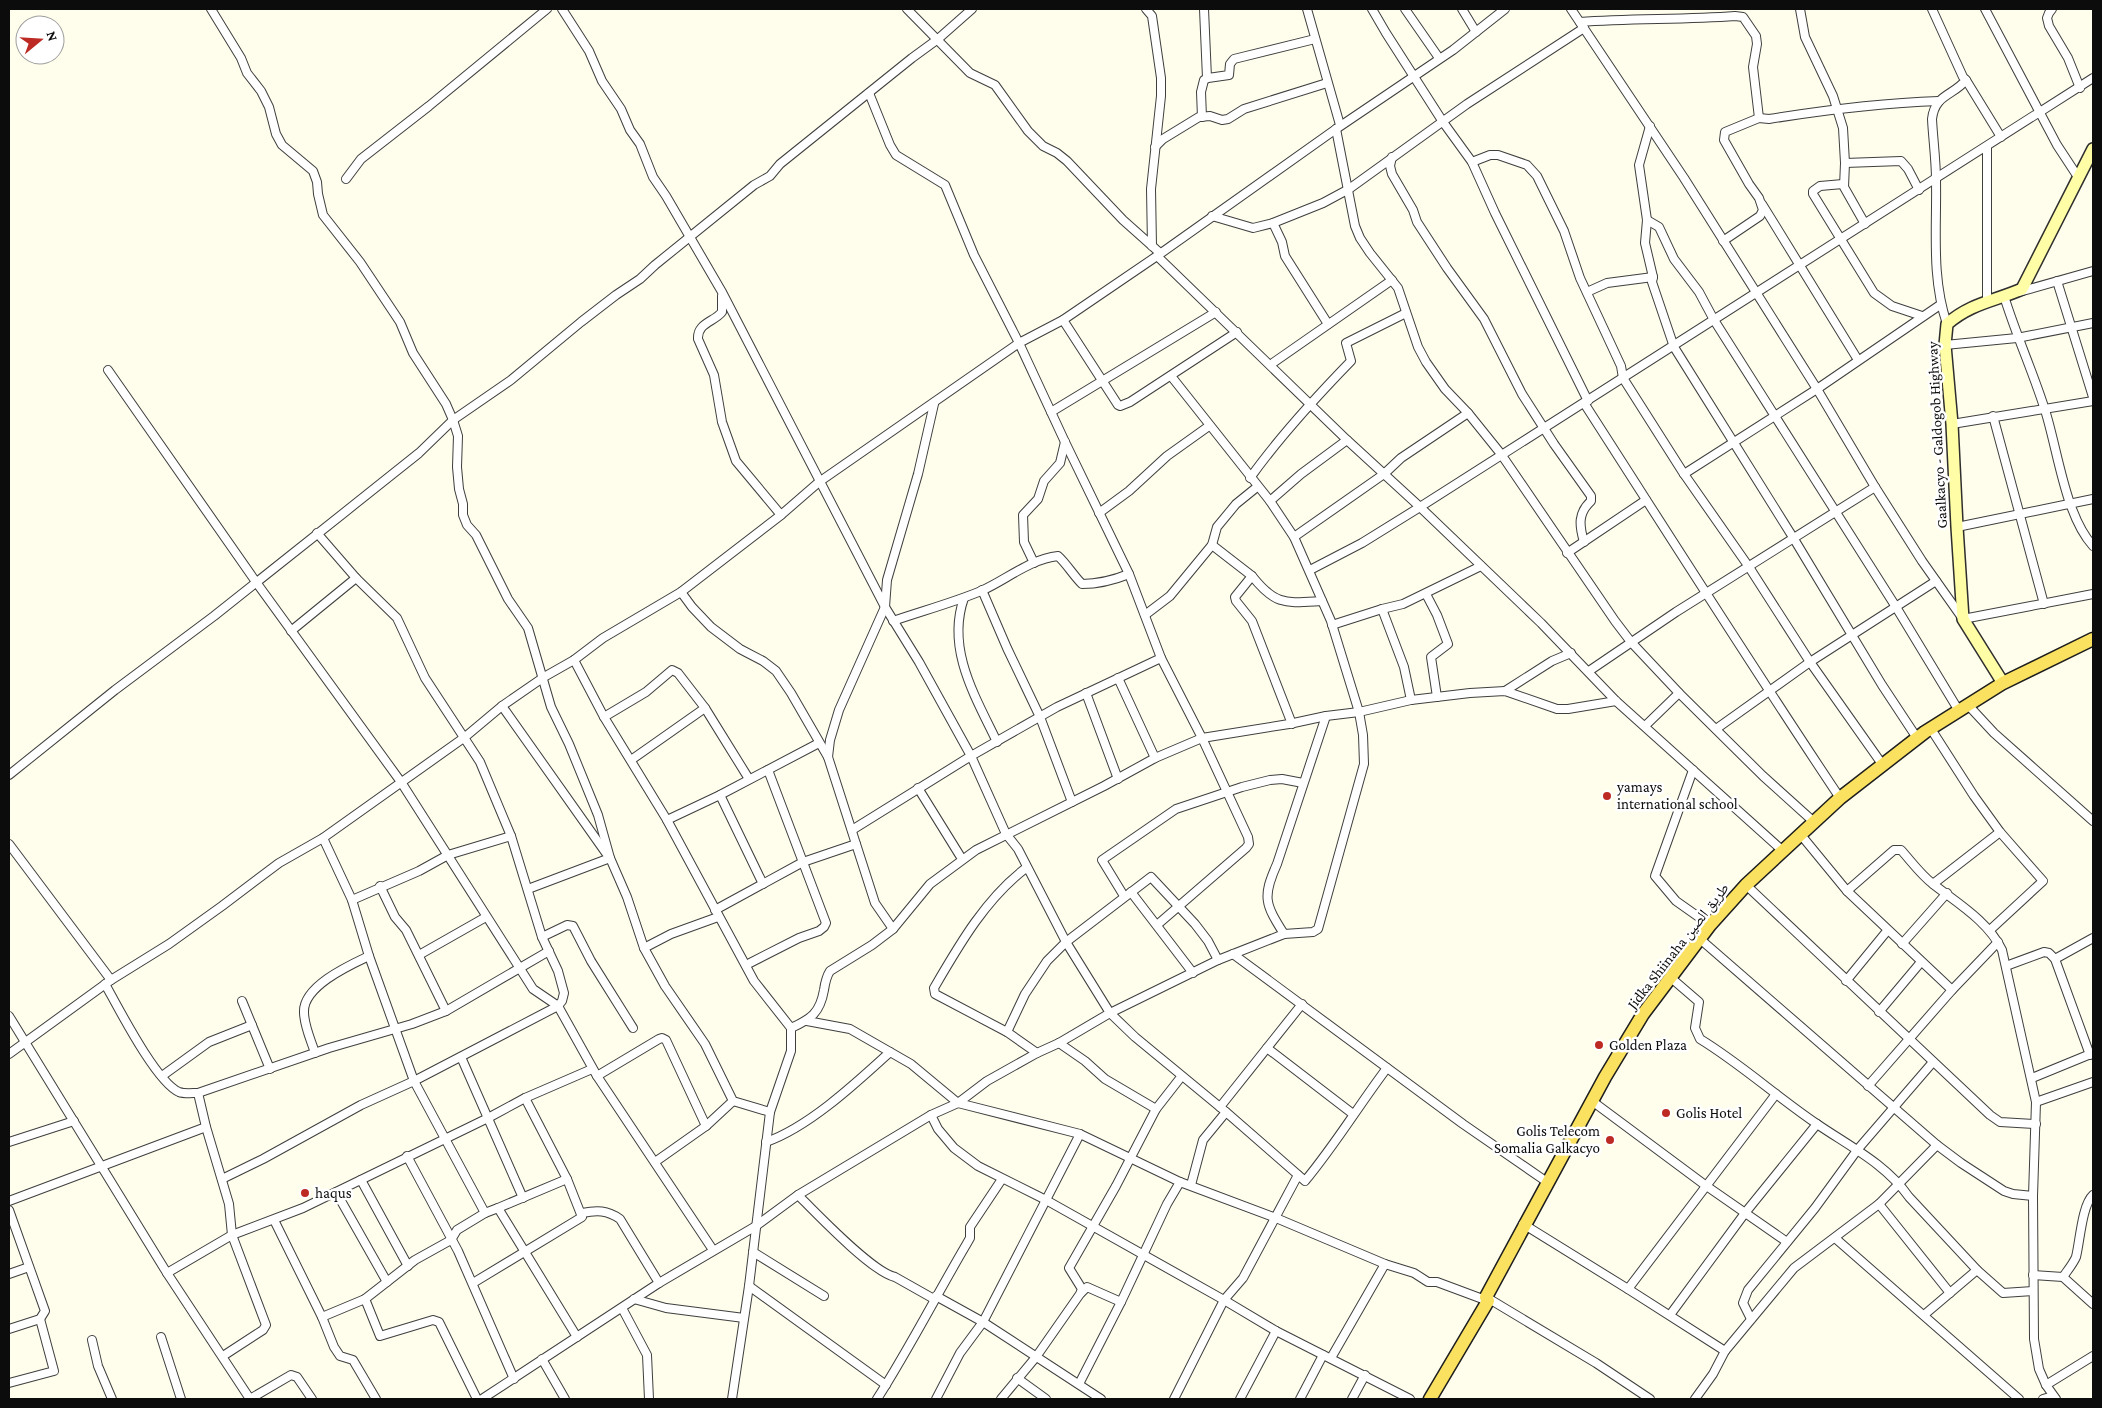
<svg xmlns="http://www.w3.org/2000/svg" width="2102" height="1408" font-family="'Crimson Pro','Noto Naskh Arabic',serif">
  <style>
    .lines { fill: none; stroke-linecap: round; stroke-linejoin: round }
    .street-casing { stroke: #3f3f3f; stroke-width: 10 }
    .secondary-casing { stroke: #2e2e2e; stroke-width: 14 }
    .primary-casing { stroke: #1d1d1d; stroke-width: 15 }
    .street { stroke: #fff; stroke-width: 8 }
    .secondary { stroke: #fffda6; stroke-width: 11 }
    .primary { stroke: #fae260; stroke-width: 12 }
    .poi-dot { fill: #bc2a23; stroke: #fff; stroke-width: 2 }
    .labels { text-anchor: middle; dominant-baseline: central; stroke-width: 5; stroke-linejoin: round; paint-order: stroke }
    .street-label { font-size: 15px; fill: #0c0c0c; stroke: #fff }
    .poi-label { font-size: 15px; fill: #0c0c0c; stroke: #fff; text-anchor: start }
  </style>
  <rect width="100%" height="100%" fill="#fffdeb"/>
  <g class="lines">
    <defs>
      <g id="street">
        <path d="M211 9 241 58 247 73 261 91 269 107 276 134 282 145 313 171 317 182 318 194 323 215 360 262 400 322 413 353 446 404 453 420 458 436 457 467 459 489 463 504V515L467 525 476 535 508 599 528 628 551 707 569 744 598 815 610 858 627 897 644 948 665 986 705 1044 733 1101 770 1112"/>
        <path d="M562 9 589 51 602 81 621 109 630 130 640 144 653 177 666 196 722 292 885 607 919 662 971 756 1006 834 1018 849 1066 942 1110 1013 1135 1037 1226 1112 1305 1181C1335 1145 1359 1105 1387 1068"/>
        <path d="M907 9 970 73 995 85 1028 131 1043 146 1057 153 1067 161 1123 220 1160 253"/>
        <path d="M1146 9 1152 16 1161 78V96L1151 189 1152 246"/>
        <path d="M1204 9 1207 78"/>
        <path d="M1307 9 1340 125"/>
        <path d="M1372 9 1386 33 1443 122 1472 162 1495 213 1588 401"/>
        <path d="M1405 9 1439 58"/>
        <path d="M1462 9 1476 32"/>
        <path d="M1571 9 1684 178 1817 389 1875 487 1922 561 1963 619 2093 594"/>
        <path d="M1800 9 1805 37 1833 96 1843 128 1845 163 1844 187 1865 224"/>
        <path d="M1932 9 1963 77 1966 80C1953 96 1935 94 1932 119 1933 139 1936 160 1936 180 1937 229 1931 277 1947 324"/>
        <path d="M1985 9 2057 145 2078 177"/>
        <path d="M2052 9 2049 13 2047 18 2049 26 2068 58 2080 88"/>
        <path d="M1580 22C1632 18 1683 20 1735 16L1743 17 1756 36 1757 44 1753 67 1759 118"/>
        <path d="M1966 80 2001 137"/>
        <path d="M869 93 890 145 896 155 945 185 974 255 1019 343 1065 442 1129 574 1161 658 1202 738 1248 837 1249 844 1246 848 1157 925"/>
        <path d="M1202 117 1201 92 1204 80 1208 78 1229 75 1230 64 1234 59 1315 39"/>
        <path d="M1650 126 1639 165 1647 220 1645 243 1653 277 1652 282 1674 347 1794 539 1882 685 1917 738"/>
        <path d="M1336 129 1355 226 1360 238 1370 253 1398 288 1418 347 1426 362 1445 389 1468 413 1501 454 1615 621 1631 642 1679 693 1763 776 1814 822"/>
        <path d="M1155 147 1163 139 1199 117 1210 116 1222 120 1228 119 1244 109 1327 83"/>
        <path d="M1987 147V300L1991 299"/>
        <path d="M1392 157 1390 166 1392 174 1413 210 1417 222 1447 268 1484 319 1522 394 1554 444 1591 496V501C1578 513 1579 525 1584 542"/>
        <path d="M1472 162 1490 155H1498L1527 165 1537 176 1564 231 1580 278 1621 366 1623 378 1684 474 1749 567 1810 662 1882 764"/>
        <path d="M1845 163 1901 161 1908 169 1919 190"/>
        <path d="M346 179 361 159 429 106 547 9"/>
        <path d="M1843 184 1820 186 1813 191V194L1874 293 1892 306 1922 316"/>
        <path d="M1762 204 1858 360"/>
        <path d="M1212 216 1253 228 1273 223"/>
        <path d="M1647 220 1659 227 1674 259 1699 292 1714 320 1896 607 1959 711"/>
        <path d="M1723 241 1760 216 1763 210 1759 198 1749 184 1724 140 1725 132 1759 118 1769 119C1825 110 1882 103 1939 101"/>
        <path d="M1157 256 1347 440 1420 507 1541 623 1616 701 1783 851"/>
        <path d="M2057 281 2093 397"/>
        <path d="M1587 292 1607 283 1653 277"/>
        <path d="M2019 292 2093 271"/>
        <path d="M722 296V312C714 322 697 323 698 339L714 375 722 422 736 461 781 515"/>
        <path d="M2004 296C2016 335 2033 372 2045 410 2058 451 2065 515 2093 546"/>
        <path d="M1063 320 1118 405 1120 406 1130 402 1237 332"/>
        <path d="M1328 324 1285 256 1282 242 1273 223 1323 203 1349 189 1467 104 1584 28"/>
        <path d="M1945 345 2017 338 2093 323"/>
        <path d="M1270 365 1392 280"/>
        <path d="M108 370 256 582 401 782 533 989 558 1006 597 1076 713 1250"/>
        <path d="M1584 403C1669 535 1753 668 1840 798"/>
        <path d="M1051 412 1216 312"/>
        <path d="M1993 416 2044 604"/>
        <path d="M1952 424 2093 401"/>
        <path d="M1684 474 1817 389 1940 305"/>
        <path d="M1250 478C1280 436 1315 398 1351 361L1346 343 1406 313"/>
        <path d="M1270 501 1301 474 1347 440"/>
        <path d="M1099 513 1129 491 1167 456 1209 426"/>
        <path d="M1957 527 2093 499"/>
        <path d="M1294 537 1384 474 1401 458 1468 413"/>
        <path d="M1212 545 1252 576"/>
        <path d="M1567 553 1646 500"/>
        <path d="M1034 563 1024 542 1023 515 1038 499 1044 481 1060 463 1065 442"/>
        <path d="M1310 570 1362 543 1420 507 2093 78"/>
        <path d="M982 590 1007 648 1040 717 1072 802"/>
        <path d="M681 592 692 607 711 627 740 649 763 661 776 671 791 693 828 757"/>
        <path d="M1426 594 1437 615 1448 644 1431 657 1437 697"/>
        <path d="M964 598C946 649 975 696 997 742"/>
        <path d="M1382 609 1404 667 1411 700"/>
        <path d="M1145 615 1170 596 1212 545 1217 527 1236 504 1257 487"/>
        <path d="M893 621C922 611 952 603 981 591 1006 580 1030 559 1058 556 1066 563 1073 575 1082 584 1098 584 1114 580 1129 574"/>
        <path d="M1332 625 1382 609 1403 604 1481 566"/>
        <path d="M291 631 356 578"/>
        <path d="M574 660 604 717 667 820 754 981 791 1028V1051L770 1112 749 1286 732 1399"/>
        <path d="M1589 671 1676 612 1875 487"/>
        <path d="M1118 678 1155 758"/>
        <path d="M1505 691 1552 661 1571 653"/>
        <path d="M1086 693 1118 779"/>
        <path d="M1968 705 1994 733 2093 821"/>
        <path d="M502 706 606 853"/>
        <path d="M705 708 749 779"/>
        <path d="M604 717 646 692 672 670 678 673 705 708 631 760"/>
        <path d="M1292 724 1252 621 1236 601 1235 597 1252 576C1276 606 1285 603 1322 601"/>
        <path d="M1645 726 1679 693"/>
        <path d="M1716 729 1810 662 1936 581"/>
        <path d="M1931 729 1974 796 2000 832 2043 881 1990 930"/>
        <path d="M1693 770 1655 876 1676 901 1710 925"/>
        <path d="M9 775 115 690 214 616 345 512 419 453 453 420 511 380 581 322 616 295 640 279 655 265 754 185 770 176 780 164 912 58 938 39 972 9"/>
        <path d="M918 788 962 859"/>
        <path d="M720 795 763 884"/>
        <path d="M667 820 720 795 819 743"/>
        <path d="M852 830 971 756 1057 707 1161 658"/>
        <path d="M1801 835 1847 891 1952 990"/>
        <path d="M323 838 352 900 369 956 414 1081 485 1213 498 1208 577 1337"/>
        <path d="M9 844 111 980"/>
        <path d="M1026 868C986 898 959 945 934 988L935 994 1007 1032 1037 1053"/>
        <path d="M1933 884 2000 832"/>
        <path d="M1746 885 1990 1115 2000 1122 2036 1124"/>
        <path d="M380 886 395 917 406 930 446 1011"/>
        <path d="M528 889 610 858"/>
        <path d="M1847 891 1894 850H1901C1911 861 1921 875 1933 884 1957 903 1988 921 2002 950L2036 1102 2033 1196 2034 1339 2039 1369 2046 1385 2056 1399"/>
        <path d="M1131 892 1193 973"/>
        <path d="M1124 896 1102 860 1176 809 1242 787 1270 780 1282 779 1303 783"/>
        <path d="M352 900 419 871 448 855 511 836"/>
        <path d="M715 910 803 862 856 844"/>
        <path d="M893 929 875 903 828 757 830 740 839 710 885 607 887 580 918 474 934 404"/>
        <path d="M1284 934C1265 904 1262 897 1277 864L1326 716"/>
        <path d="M542 937 567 925 573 926 591 961 633 1028"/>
        <path d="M1700 939 1937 1145 1961 1163 2004 1191 2013 1194 2033 1196"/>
        <path d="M1902 944 1947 893"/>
        <path d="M644 948 671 934 718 917"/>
        <path d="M1233 954 1463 1124 1547 1182"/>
        <path d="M419 955 486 917"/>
        <path d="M2055 959 2093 938"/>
        <path d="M746 965 799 938 819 931 824 927 826 923 768 770"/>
        <path d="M2006 966 2044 952 2049 953 2055 959 2090 1055"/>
        <path d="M1670 977 1699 1002 1695 1028 1700 1039C1741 1064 1777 1097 1817 1124 1849 1146 1886 1164 1909 1197L1977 1270 1924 1315"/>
        <path d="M1846 981 1887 931"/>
        <path d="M105 984C118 1007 156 1082 179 1092 184 1094 192 1093 198 1093L329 1048 412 1024 446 1011 549 951"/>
        <path d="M242 1001 270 1069"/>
        <path d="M1879 1012 1921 962"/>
        <path d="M9 1016 167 1273 250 1399 291 1375 297 1377 312 1399"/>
        <path d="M807 1021 850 1029 911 1064 958 1103 1080 1134 1180 1182 1276 1218 1385 1264 1414 1273 1428 1282H1437L1488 1301"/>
        <path d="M791 1028C811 1019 820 1013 824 990 825 983 826 977 830 971L872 945 893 929 930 884 976 850 1104 786 1155 758 1202 738 1289 724 1326 716 1359 712 1411 700 1470 693 1505 691 1557 709H1568L1616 701"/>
        <path d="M1007 1032 1025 994 1047 961 1066 942 1151 877 1195 924 1208 941 1218 960"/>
        <path d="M1059 1043 1085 1061 1105 1079 1156 1109"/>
        <path d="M1267 1048 1353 1114"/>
        <path d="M315 1053C311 1040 304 1026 304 1012 303 986 350 965 369 956"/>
        <path d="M9 1054 111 980 169 944 222 906 279 863 323 838 465 737 502 706 544 677 574 660 603 638 681 592 781 515 819 482 1019 343 1063 320 1157 256 1336 129 1453 50 1505 9"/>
        <path d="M461 1057 523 1198"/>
        <path d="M162 1076 209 1042 252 1025"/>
        <path d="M597 1076 659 1039 662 1038 666 1040 706 1126 655 1162"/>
        <path d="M2032 1078 2093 1053"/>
        <path d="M1868 1086 1952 990 1998 942"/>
        <path d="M198 1093 206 1127 229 1204 232 1235 266 1325 263 1330 223 1356"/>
        <path d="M1592 1101 1705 1185 1787 1242"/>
        <path d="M2036 1102 2093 1082"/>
        <path d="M1220 1107 1302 1004"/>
        <path d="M931 1115 938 1129 954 1148 978 1166 1046 1200 1224 1300 1276 1331 1410 1399"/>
        <path d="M706 1126 733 1101"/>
        <path d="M9 1142 74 1121"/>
        <path d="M766 1142C809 1127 856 1083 890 1052"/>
        <path d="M407 1156 458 1251 514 1379"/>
        <path d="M222 1179 263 1159 361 1105 414 1081 558 1006 562 1001 564 993 558 971 542 937 511 836 480 762 425 678 397 618 356 578 317 533"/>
        <path d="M361 1180 408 1266"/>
        <path d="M1191 1185 1203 1140 1226 1112"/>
        <path d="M336 1192 387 1282"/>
        <path d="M798 1195C816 1213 872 1272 895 1277L934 1299"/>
        <path d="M9 1201 206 1127"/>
        <path d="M1879 1204 1950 1293"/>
        <path d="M498 1208 567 1179 525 1098"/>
        <path d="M9 1210 45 1311 40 1319 9 1329"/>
        <path d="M582 1213C597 1210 607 1210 620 1219L659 1283"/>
        <path d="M274 1220 322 1317 334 1347 340 1356 353 1360 376 1399"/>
        <path d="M1523 1224 1628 1289 1725 1351 1713 1374 1695 1399"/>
        <path d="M1835 1238 2019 1399"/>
        <path d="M753 1252 824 1296"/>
        <path d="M1977 1270 2003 1293 2033 1291"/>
        <path d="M167 1273 232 1235 303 1208 488 1118 525 1098 592 1069"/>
        <path d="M9 1274 29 1267"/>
        <path d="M2033 1275 2063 1277 2093 1304"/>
        <path d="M2063 1277C2067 1271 2073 1264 2076 1257 2080 1241 2082 1205 2093 1195"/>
        <path d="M473 1283 582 1217 567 1179"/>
        <path d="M749 1286 886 1385"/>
        <path d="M1628 1289 1776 1094"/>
        <path d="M1081 1293 1087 1287 1121 1302"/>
        <path d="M936 1296 983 1322 1101 1399"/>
        <path d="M1486 1297 1596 1363 1650 1399"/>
        <path d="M365 1299 380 1336 433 1320 439 1322 477 1399"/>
        <path d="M634 1299 666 1308 744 1318"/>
        <path d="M622 1308 647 1355 649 1399"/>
        <path d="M1670 1315 1745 1213 1817 1124"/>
        <path d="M322 1317 365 1299 415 1260 451 1240 457 1230 485 1213"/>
        <path d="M1751 1319 1743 1303 1748 1290 1815 1208 1858 1149 1933 1062"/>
        <path d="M161 1337 181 1399"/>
        <path d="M92 1340 98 1366 112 1399"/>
        <path d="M1725 1351 1794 1268 1879 1204 1937 1145"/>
        <path d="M1331 1358 1385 1264"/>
        <path d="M542 1359 565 1399"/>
        <path d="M1017 1378 1046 1399"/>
        <path d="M9 1383 54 1371 40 1319"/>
        <path d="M1079 1384 1121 1302 1167 1204 1180 1182"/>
        <path d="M2046 1385 2093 1356"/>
        <path d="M482 1399 659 1283 756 1226 798 1195 931 1115 958 1103 987 1081 1037 1053 1059 1043 1110 1013 1218 960 1284 934 1313 932 1318 929 1364 764 1363 735 1359 712 1331 621 1294 537 1270 501 1171 376"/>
        <path d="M877 1399C909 1349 936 1296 966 1245L970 1238V1227L1002 1179"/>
        <path d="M936 1399 960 1353 983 1322 1080 1134"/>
        <path d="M1001 1399 1036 1357 1080 1294 1082 1289 1069 1268 1116 1186 1156 1109 1181 1077"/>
        <path d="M1174 1399 1224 1300 1243 1278 1298 1175"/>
        <path d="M1240 1399 1276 1331"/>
        <path d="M1300 1399 1323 1355"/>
        <path d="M1352 1399 1365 1375"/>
        <path d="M2043 1399 2053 1396"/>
      </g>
      <path id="secondary" d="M2003 683 1963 619 1957 527 1952 424 1945 345 1947 324C1971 303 1995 301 2022 289L2093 149"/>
      <path id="primary" d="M1430 1399 1488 1301 1486 1297 1605 1077 1643 1014 1710 925 1746 885 1840 798 1925 732 2003 683 2093 639"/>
    </defs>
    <use href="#street" class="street-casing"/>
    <use href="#secondary" class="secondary-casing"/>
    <use href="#primary" class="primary-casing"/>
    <use href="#street" class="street"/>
    <use href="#secondary" class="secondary"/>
    <use href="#primary" class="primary"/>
  </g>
  <g class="poi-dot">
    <circle cx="1607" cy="796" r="5"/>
    <circle cx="1599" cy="1045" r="5"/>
    <circle cx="1666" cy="1113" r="5"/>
    <circle cx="1610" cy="1140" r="5"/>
    <circle cx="305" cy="1193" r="5"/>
  </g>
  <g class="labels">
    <g class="street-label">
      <text transform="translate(1937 435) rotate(-93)">Gaalkacyo - Galdogob Highway</text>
      <text transform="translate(1678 946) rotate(-52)">Jidka Shiinaha طريق الصين</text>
    </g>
    <g class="poi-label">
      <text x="1617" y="787">yamays<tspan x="1617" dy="17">international school</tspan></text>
      <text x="1609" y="1045">Golden Plaza</text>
      <text x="1676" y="1113">Golis Hotel</text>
      <text x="1600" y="1131" text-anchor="end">Golis Telecom<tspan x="1600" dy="17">Somalia Galkacyo</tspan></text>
      <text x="315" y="1193">haqus</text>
    </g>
  </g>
  <rect width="2102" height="1408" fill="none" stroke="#0c0c0c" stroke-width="20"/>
  <g transform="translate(40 40) rotate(72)"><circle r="24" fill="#ffffff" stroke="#9e9e9e"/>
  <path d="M0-4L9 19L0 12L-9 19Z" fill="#bc2a23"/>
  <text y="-8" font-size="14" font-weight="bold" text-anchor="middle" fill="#0c0c0c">N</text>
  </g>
</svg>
